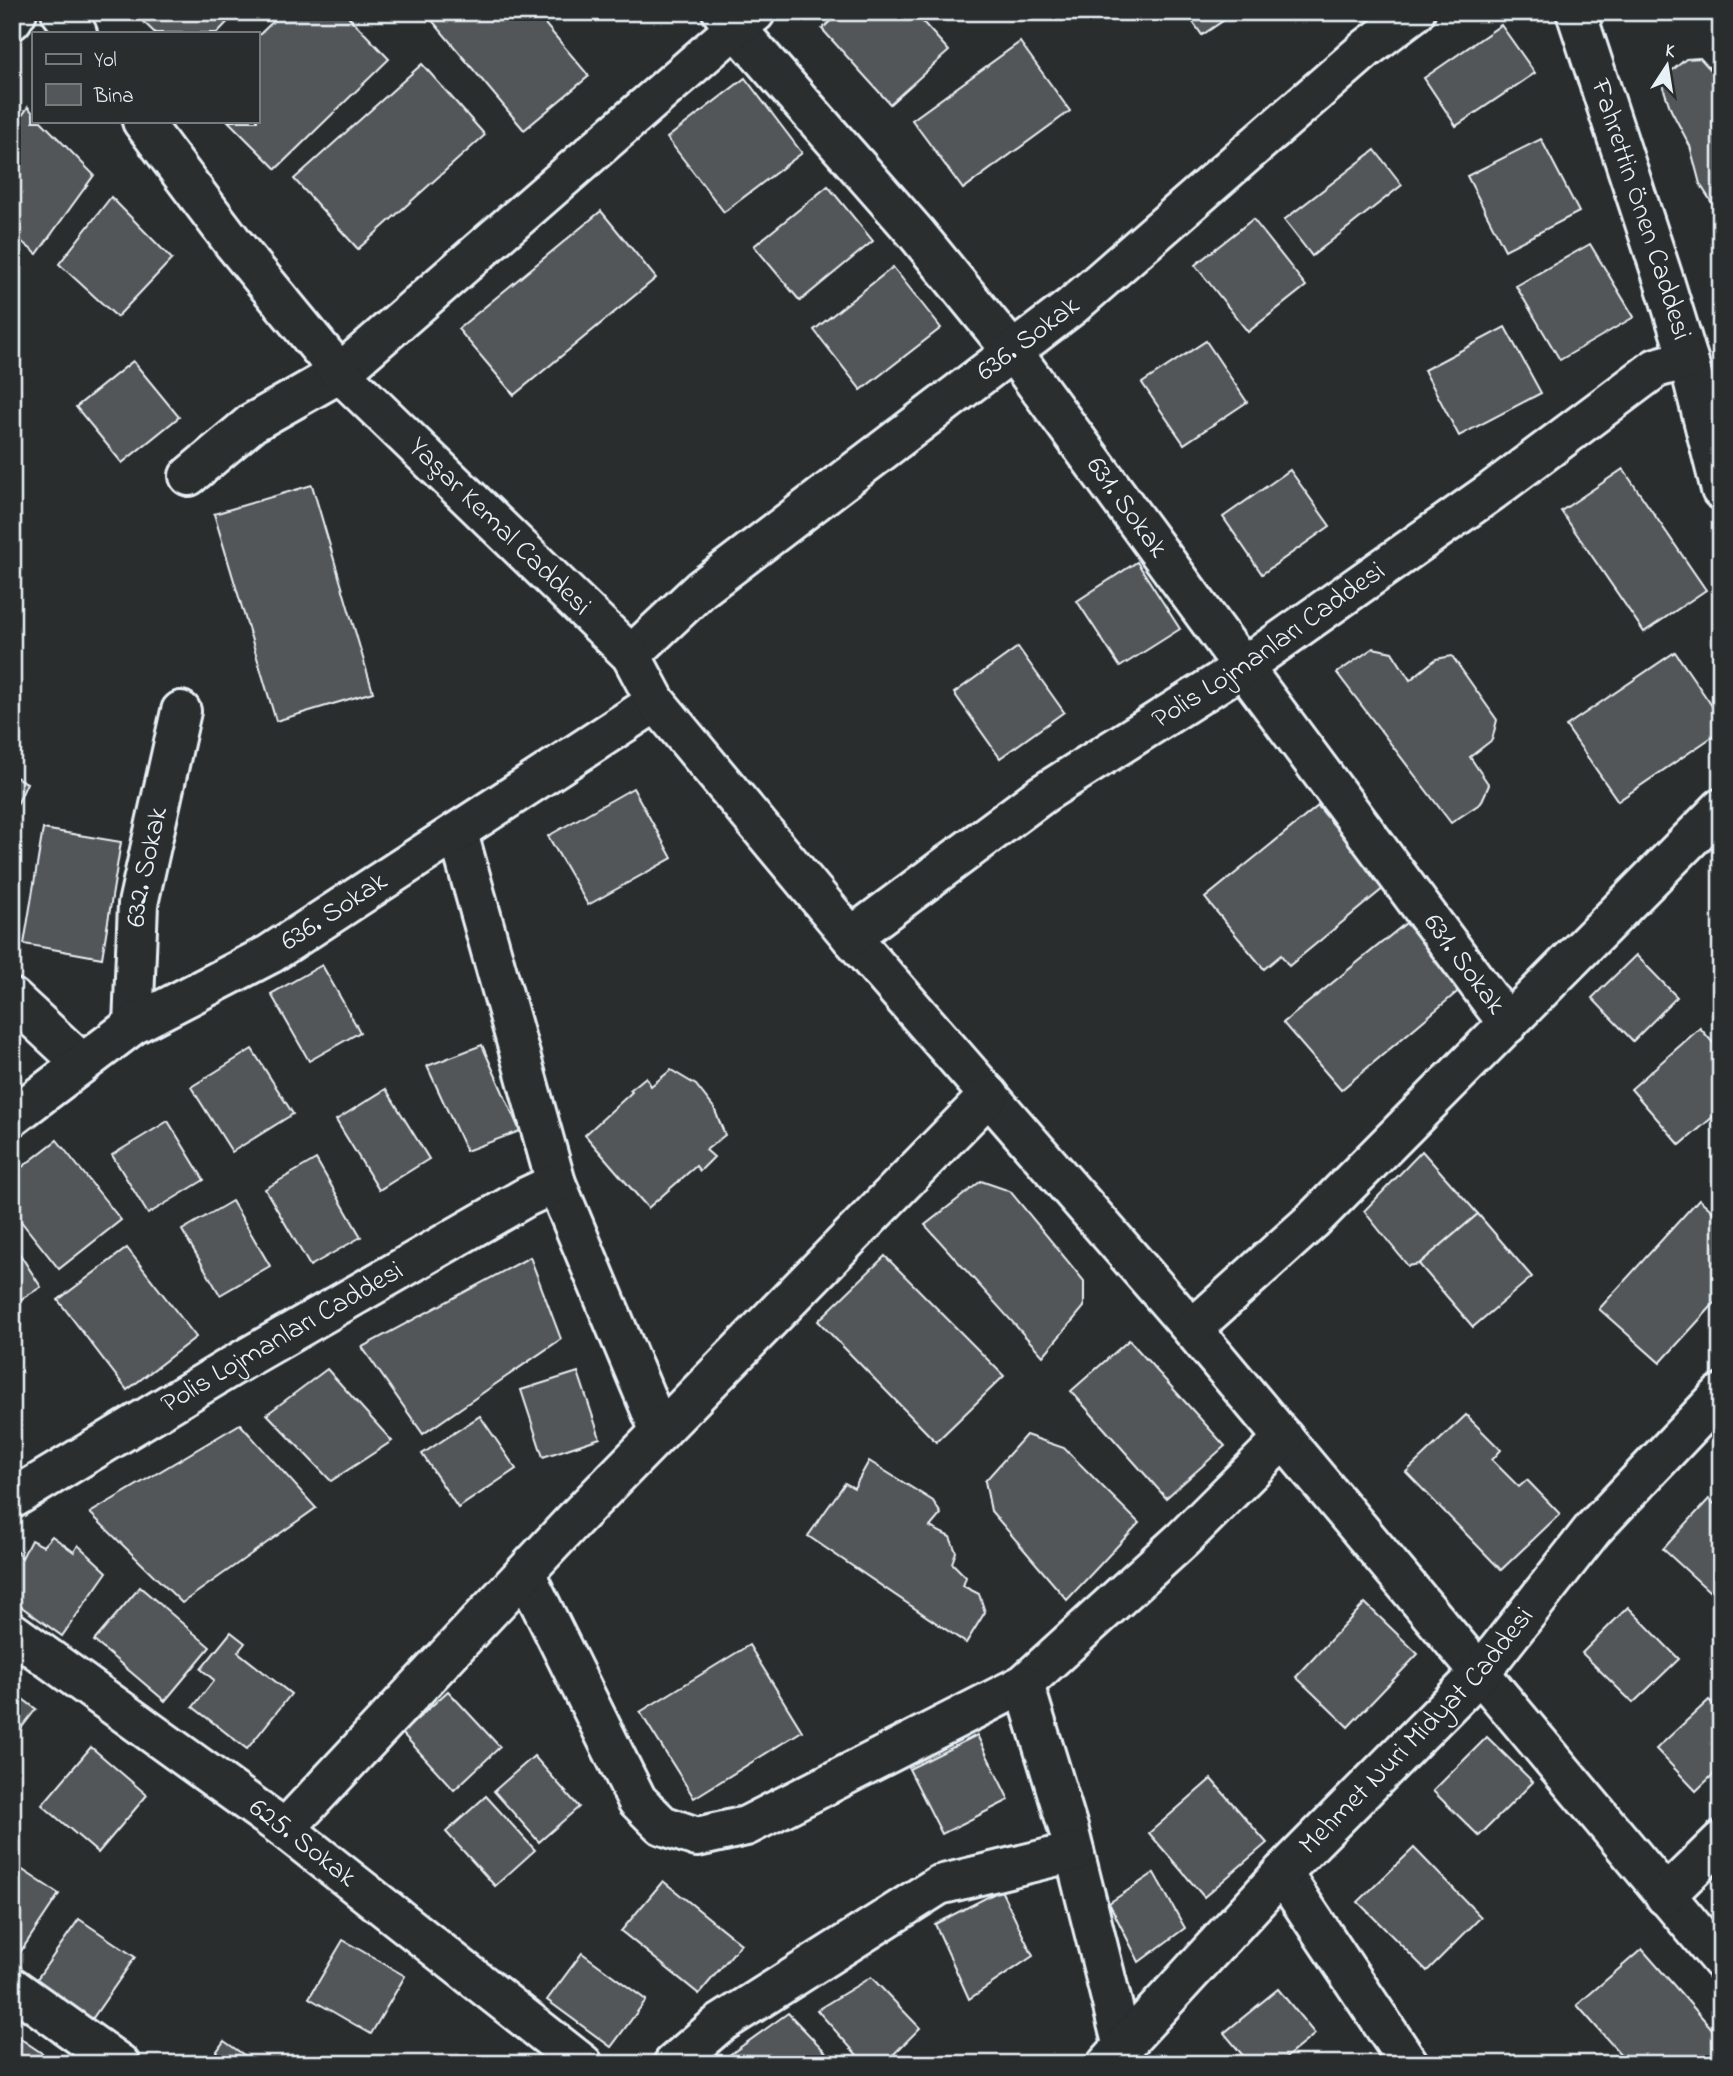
<svg xmlns="http://www.w3.org/2000/svg" width="1733" height="2076" font-family="'Indie Flower',sans-serif">
  <style>
    .building { fill: #535759; stroke: #e8f1f8; stroke-width: 2 }
    .lines { fill: none; stroke-linecap: round; stroke-linejoin: round }
    .street-casing { stroke: #e8f1f8; stroke-width: 44 }
    .secondary-casing { stroke: #e8f1f8; stroke-width: 44 }
    .street { stroke: #2a2d2e; stroke-width: 38 }
    .secondary { stroke: #2a2d2e; stroke-width: 38 }
    .labels { text-anchor: middle; dominant-baseline: central; stroke-width: 7; stroke-linejoin: round; paint-order: stroke }
    .street-label { font-size: 28px; fill: #e8f1f8; stroke: #2a2d2e }
  </style>
  <rect width="100%" height="100%" fill="#2a2d2e"/>
  <filter id="ink" filterUnits="userSpaceOnUse"><feTurbulence type="fractalNoise" baseFrequency=".0143" numOctaves="2"/><feDisplacementMap in="SourceGraphic" scale="14" xChannelSelector="R" yChannelSelector="G"/><feConvolveMatrix kernelMatrix="1 2 1 2 8 2 1 2 1" color-interpolation-filters="sRGB"/></filter>
  <g filter="url(#ink)">
    <g class="building">
      <path d="M133 12H237L217 33H155Z"/>
      <path d="M283 12H344L389 59 276 169 228 121H257V37Z"/>
      <path d="M425 12H535L589 76 524 130Z"/>
      <path d="M840 12H914L949 51 890 104 822 29Z"/>
      <path d="M1186 12H1236L1202 35Z"/>
      <path d="M1501 25 1535 73 1456 126 1424 78Z"/>
      <path d="M1020 42 1070 111 963 189 912 120Z"/>
      <path d="M1700 58 1721 81V217L1700 184 1690 146 1671 110 1663 87 1669 73 1686 59Z"/>
      <path d="M422 64 485 135 358 249 294 179Z"/>
      <path d="M745 78 802 153 724 212 667 138Z"/>
      <path d="M28 107 33 113V121H41L94 175 37 254 12 234V131Z"/>
      <path d="M1541 139 1579 212 1505 250 1467 176Z"/>
      <path d="M1375 150 1402 185 1312 256 1284 220Z"/>
      <path d="M828 186 873 241 800 301 754 246Z"/>
      <path d="M111 197 172 259 117 317 59 264Z"/>
      <path d="M601 211 656 278 514 395 458 329Z"/>
      <path d="M1253 219 1306 286 1248 332 1195 265Z"/>
      <path d="M1590 244 1634 317 1560 360 1516 286Z"/>
      <path d="M893 267 941 328 861 390 814 330Z"/>
      <path d="M1505 327 1541 393 1459 436 1424 370Z"/>
      <path d="M1206 341 1247 402 1184 444 1142 383Z"/>
      <path d="M133 361 179 417 122 463 76 407Z"/>
      <path d="M1623 469 1706 590 1644 632 1561 511Z"/>
      <path d="M1290 470 1330 526 1262 574 1223 517Z"/>
      <path d="M312 485 373 692 276 721 214 514Z"/>
      <path d="M1137 562 1180 629 1120 667 1077 601Z"/>
      <path d="M1018 647 1064 712 1000 758 954 693Z"/>
      <path d="M1373 648 1392 652 1410 680 1436 659 1452 656 1497 720 1492 740 1470 757 1489 785 1481 803 1451 823 1337 673Z"/>
      <path d="M1675 652 1721 719V731L1618 801 1566 726Z"/>
      <path d="M12 775 27 783 12 816Z"/>
      <path d="M633 788 672 858 588 905 548 836Z"/>
      <path d="M1318 806 1385 887 1289 966 1281 955 1264 969 1205 898Z"/>
      <path d="M43 829 121 842 102 958 24 944Z"/>
      <path d="M1406 923 1462 988 1341 1090 1283 1023Z"/>
      <path d="M1636 955 1677 997 1633 1041 1592 998Z"/>
      <path d="M322 965 360 1032 309 1061 271 994Z"/>
      <path d="M1700 1028 1721 1052V1110L1680 1145 1631 1089Z"/>
      <path d="M482 1045 520 1131 466 1151 427 1066Z"/>
      <path d="M252 1049 293 1114 232 1152 191 1087Z"/>
      <path d="M671 1070 696 1085 714 1108 725 1135 706 1150 714 1157 700 1171 696 1166 648 1208 585 1135 632 1092 630 1090 646 1077 651 1086Z"/>
      <path d="M386 1089 429 1159 379 1190 336 1120Z"/>
      <path d="M168 1121 204 1180 148 1214 112 1155Z"/>
      <path d="M57 1140 121 1220 59 1269 12 1210V1175Z"/>
      <path d="M1422 1151 1478 1214 1419 1264 1408 1266 1364 1211Z"/>
      <path d="M316 1159 361 1237 310 1266 265 1189Z"/>
      <path d="M981 1181 1010 1191 1084 1281V1307L1043 1356 925 1225Z"/>
      <path d="M1699 1199 1721 1219V1296L1660 1363 1599 1309Z"/>
      <path d="M232 1201 270 1266 220 1295 182 1230Z"/>
      <path d="M1478 1214 1532 1277 1473 1327 1419 1264Z"/>
      <path d="M12 1242 41 1287 12 1305Z"/>
      <path d="M127 1248 196 1337 127 1390 58 1300Z"/>
      <path d="M885 1256 1004 1376 936 1442 818 1321Z"/>
      <path d="M530 1257 561 1339 423 1434 362 1347Z"/>
      <path d="M1129 1340 1225 1446 1166 1498 1071 1391Z"/>
      <path d="M327 1369 392 1441 331 1481 267 1414Z"/>
      <path d="M578 1372 600 1438 543 1457 521 1390Z"/>
      <path d="M1466 1415 1501 1450 1492 1460 1519 1487 1527 1480 1560 1514 1501 1570 1406 1472Z"/>
      <path d="M480 1416 516 1469 458 1508 422 1454Z"/>
      <path d="M240 1424 316 1508 182 1603 90 1513Z"/>
      <path d="M1026 1435 1064 1448 1139 1523 1067 1600 991 1511 985 1481Z"/>
      <path d="M869 1461 933 1501 941 1514 930 1527 950 1537 956 1552 952 1563 966 1577 963 1586 979 1594 985 1612 966 1643 808 1536 845 1483 854 1488Z"/>
      <path d="M1709 1499 1721 1510V1602L1663 1549Z"/>
      <path d="M52 1536 74 1552 78 1545 107 1572 62 1636 12 1600V1559L18 1552 22 1558 31 1540 43 1546Z"/>
      <path d="M140 1587 210 1647 165 1701 94 1641Z"/>
      <path d="M1365 1603 1418 1654 1348 1727 1296 1677Z"/>
      <path d="M1628 1607 1679 1659 1633 1703 1582 1653Z"/>
      <path d="M231 1632 245 1643 238 1652 291 1694 247 1749 193 1707 214 1680 201 1669Z"/>
      <path d="M749 1645 802 1731 694 1798 640 1712Z"/>
      <path d="M12 1691 36 1709 12 1740Z"/>
      <path d="M448 1691 500 1747 454 1790 402 1733Z"/>
      <path d="M1709 1700 1721 1713V1767L1696 1791 1656 1749Z"/>
      <path d="M977 1735 1009 1800 942 1834 909 1769Z"/>
      <path d="M1487 1737 1533 1782 1479 1836 1433 1791Z"/>
      <path d="M91 1747 147 1795 98 1853 42 1805Z"/>
      <path d="M534 1756 579 1807 539 1842 494 1791Z"/>
      <path d="M1211 1779 1267 1843 1204 1897 1149 1833Z"/>
      <path d="M486 1796 535 1850 495 1886 446 1832Z"/>
      <path d="M1414 1848 1481 1917 1427 1971 1358 1902Z"/>
      <path d="M12 1863 59 1894 15 1960 12 1958Z"/>
      <path d="M1154 1873 1185 1928 1139 1962 1109 1903Z"/>
      <path d="M663 1881 741 1944 699 1994 621 1931Z"/>
      <path d="M1001 1890 1033 1956 969 1999 935 1924Z"/>
      <path d="M79 1919 135 1957 88 2025 32 1986Z"/>
      <path d="M343 1940 405 1976 371 2034 309 1998Z"/>
      <path d="M1642 1949 1721 2039V2064H1629L1577 2005Z"/>
      <path d="M582 1953 646 2000 611 2047 547 2000Z"/>
      <path d="M871 1977 920 2028 884 2064H865L817 2010Z"/>
      <path d="M1278 1989 1315 2034 1278 2064H1250L1224 2033Z"/>
      <path d="M788 2013 837 2064H723L721 2061Z"/>
      <path d="M12 2033 58 2064H12Z"/>
      <path d="M224 2041 257 2064H208Z"/>
    </g>
    <g class="lines">
      <defs>
        <g id="street">
          <path id="s1" d="M722 12 916 233 1012 351 1243 667 1508 1024"/>
          <path d="M12 20 17 12"/>
          <path d="M189 476 252 423 340 373 735 28 755 13"/>
          <path id="s2" d="M631 655 701 589 1072 306 1367 48 1415 12"/>
          <path d="M458 833 556 1183 660 1432"/>
          <path d="M851 937 1192 1329 1721 1961"/>
          <path d="M12 998 82 1063"/>
          <path id="s3" d="M133 1025 138 904 181 711"/>
          <path id="s4" d="M12 1117 133 1025 270 954 656 702"/>
          <path d="M1192 1329 1312 1221 1721 808"/>
          <path d="M525 1573 637 1800 662 1825 697 1837 746 1826 1024 1684 1183 1539 1284 1438"/>
          <path id="s5" d="M12 1632 285 1829 583 2064"/>
          <path d="M1024 1684 1069 1831 1123 2047"/>
          <path d="M285 1829 574 1520 989 1095"/>
          <path d="M1282 1873 1409 2064"/>
          <path d="M1665 1896 1721 1841"/>
          <path d="M12 1987 120 2064"/>
          <path d="M673 2064 718 2025 939 1885 1074 1852"/>
        </g>
        <g id="secondary">
          <path d="M61 12 77 33"/>
          <path id="s6" d="M1576 12 1665 284 1688 359 1721 490"/>
          <path id="s7" d="M142 121 234 244 340 373 631 655 656 702 851 937 1044 793 1243 667 1492 491 1656 368 1688 359"/>
          <path id="s8" d="M12 1499 229 1368 526 1197 556 1183"/>
          <path id="s9" d="M1107 2064 1282 1873 1480 1673 1593 1529 1721 1394"/>
        </g>
      </defs>
      <use href="#street" class="street-casing"/>
      <use href="#secondary" class="secondary-casing"/>
      <use href="#street" class="street"/>
      <use href="#secondary" class="secondary"/>
    </g>
  </g>
  <g class="labels">
    <g class="street-label">
      <text stroke="none"><textPath href="#s6" startOffset="208">Fahrettin Önen Caddesi</textPath></text>
      <text stroke="none"><textPath href="#s2" startOffset="508">636. Sokak</textPath></text>
      <text stroke="none"><textPath href="#s1" startOffset="640">631. Sokak</textPath></text>
      <text stroke="none"><textPath href="#s7" startOffset="542">Yaşar Kemal Caddesi</textPath></text>
      <text stroke="none"><textPath href="#s7" startOffset="1594">Polis Lojmanları Caddesi</textPath></text>
      <text stroke="none"><textPath href="#s3" startOffset="159">632. Sokak</textPath></text>
      <text stroke="none"><textPath href="#s4" startOffset="383">636. Sokak</textPath></text>
      <text stroke="none"><textPath href="#s1" startOffset="1208">631. Sokak</textPath></text>
      <text stroke="none"><textPath href="#s8" startOffset="315">Polis Lojmanları Caddesi</textPath></text>
      <text stroke="none"><textPath href="#s9" startOffset="455">Mehmet Nuri Midyat Caddesi</textPath></text>
      <text stroke="none"><textPath href="#s5" startOffset="359">625. Sokak</textPath></text>
    </g>
  </g>
  <rect width="1733" height="2076" fill="none" stroke="#2a2d2e" stroke-width="42"/>
  <rect x="21" y="21" width="1691" height="2034" fill="none" stroke="#e8f1f8" stroke-width="2.5" filter="url(#ink)"/>
  <rect x="32" y="32" width="228" height="91" fill="#2a2d2e" stroke="#767b7f" stroke-width="2"/>
  <rect x="46" y="54" width="35" height="10" fill="#2a2d2e" stroke="#767b7f" stroke-width="2"/>
  <text x="94" y="66" font-size="21" fill="#e8f1f8">Yol</text>
  <rect x="46" y="84" width="35" height="21" fill="#535759" stroke="#767b7f" stroke-width="2"/>
  <text x="94" y="102" font-size="21" fill="#e8f1f8">Bina</text>
  <g transform="translate(1667 66) rotate(12)" stroke="#2a2d2e" stroke-width="5" paint-order="stroke">
  <path d="M0-5L12 26L0 18L-12 26Z" fill="#e8f1f8"/>
  <text y="-10" font-size="19" font-weight="bold" text-anchor="middle" fill="#e8f1f8">K</text>
  </g>
</svg>
